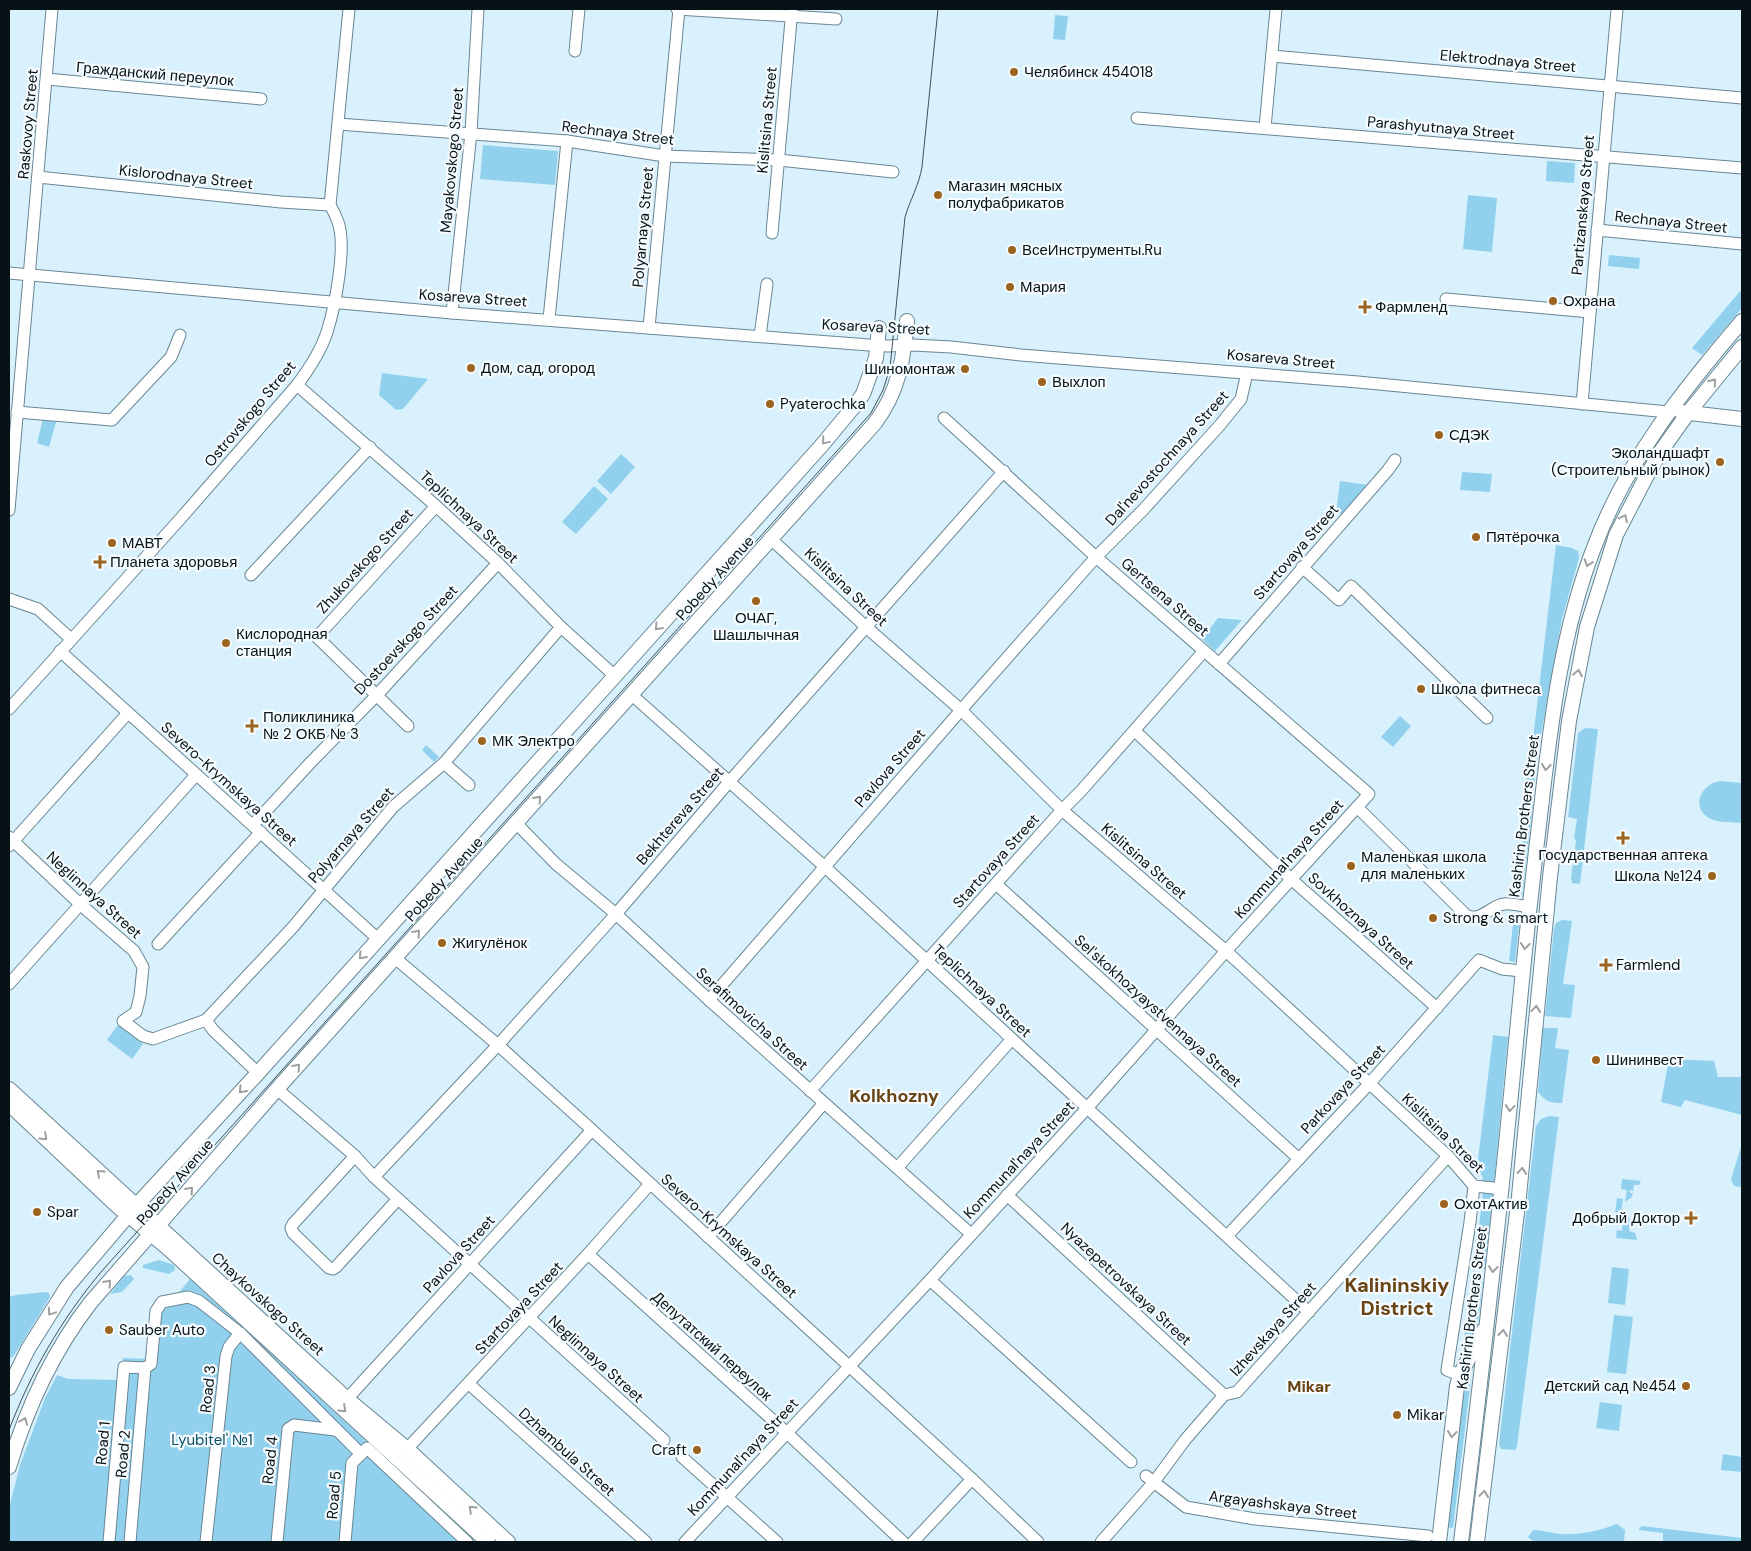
<svg xmlns="http://www.w3.org/2000/svg" width="1751" height="1551" font-family="'DM Sans',sans-serif">
  <style>
    .green { fill: #91d1ed }
    .lines { fill: none; stroke-linecap: round; stroke-linejoin: round }
    .minor-casing { stroke: #698693; stroke-width: 13 }
    .major-casing { stroke: #698693; stroke-width: 16 }
    .minor { stroke: #fff; stroke-width: 11 }
    .major { stroke: #fff; stroke-width: 14 }
    .tram { stroke: #415057; stroke-width: 1 }
    .oneway { stroke: #9ca0a2 }
    .poi-dot { fill: #9b641e; stroke: #f5fbfe; stroke-width: 2 }
    .labels { text-anchor: middle; dominant-baseline: central; stroke-width: 4.5; stroke-linejoin: round; paint-order: stroke }
    .street-label { font-size: 15px; fill: #071217; stroke: #f5fbfe }
    .poi-label { font-size: 15px; fill: #071217; stroke: #f5fbfe; text-anchor: start }
    .park-label { font-size: 15px; fill: #0c5067; stroke: #f5fbfe }
    .neighbourhood-label { font-size: 16px; font-weight: bold; fill: #694414; stroke: #f5fbfe }
    .quarter-label { font-size: 18px; font-weight: bold; fill: #694414; stroke: #f5fbfe }
    .district-label { font-size: 20px; font-weight: bold; fill: #694414; stroke: #f5fbfe }
  </style>
  <rect width="100%" height="100%" fill="#d8f1fd"/>
  <g class="green">
    <path d="M1055 15 1068 16 1065 40 1053 39Z"/>
    <path d="M483 145 558 151 555 185 480 179Z"/>
    <path d="M1547 161 1575 163 1574 183 1546 181Z"/>
    <path d="M1468 195 1497 198 1492 252 1463 249Z"/>
    <path d="M1609 255 1640 258 1639 269 1608 266Z"/>
    <path d="M1742 289V308L1702 355 1692 348Z"/>
    <path d="M382 373 428 379 403 409 396 410 379 395Z"/>
    <path d="M43 419 56 422 49 447 37 443Z"/>
    <path d="M621 454 635 467 611 494 597 481Z"/>
    <path d="M1462 472 1492 474 1490 492 1460 490Z"/>
    <path d="M1340 481 1369 485 1345 515 1336 513Z"/>
    <path d="M594 486 608 499 576 534 562 522Z"/>
    <path d="M1556 545 1572 548 1578 551 1579 558 1562 619 1540 740 1537 742 1533 739Z"/>
    <path d="M1218 618 1242 620 1215 651 1202 639Z"/>
    <path d="M1400 716 1411 726 1393 747 1381 737Z"/>
    <path d="M1585 728 1598 729 1580 884 1572 883 1571 878 1576 841 1574 838 1577 819 1568 817 1578 733Z"/>
    <path d="M426 745 439 757 434 762 422 750Z"/>
    <path d="M1531 748 1536 751 1538 755 1534 785 1530 789H1525Z"/>
    <path d="M1721 781 1742 783V823C1733 822 1720 823 1711 819 1690 809 1700 783 1721 781Z"/>
    <path d="M1524 801H1530L1533 804 1522 896 1517 900 1511 899V893L1518 888 1524 830H1521Z"/>
    <path d="M1514 914 1520 915 1515 962 1509 961Z"/>
    <path d="M1562 920 1572 921 1563 984 1575 985 1571 1018 1545 1016 1554 929 1556 923Z"/>
    <path d="M118 1025 143 1044 132 1059 107 1040Z"/>
    <path d="M1543 1028H1558L1555 1048 1569 1050 1562 1103C1550 1103 1545 1101 1538 1092Z"/>
    <path d="M1493 1035 1508 1037 1494 1183 1482 1181 1483 1177 1477 1168Z"/>
    <path d="M1669 1059 1714 1061 1718 1077H1742V1115L1685 1100 1681 1107 1661 1102Z"/>
    <path d="M1549 1116 1559 1117 1517 1446 1515 1450 1501 1449 1499 1444 1536 1126 1541 1119Z"/>
    <path d="M1742 1144V1187L1734 1186 1731 1179Z"/>
    <path d="M1622 1179 1641 1181 1639 1185H1634L1633 1191 1630 1190V1193H1633L1632 1197 1625 1202 1627 1190 1621 1189Z"/>
    <path d="M1483 1192 1493 1193 1485 1269 1474 1270Z"/>
    <path d="M1617 1198 1623 1199 1620 1222 1614 1221Z"/>
    <path d="M1624 1211 1630 1219 1629 1231 1635 1233 1637 1240 1616 1238 1617 1230 1622 1231Z"/>
    <path d="M159 1260 174 1265 175 1270 169 1274 143 1268V1265Z"/>
    <path d="M1612 1267 1629 1269 1625 1305 1608 1303Z"/>
    <path d="M131 1275 134 1279 122 1292 110 1294 124 1276Z"/>
    <path d="M190 1279 475 1542H9V1508L20 1465 45 1398 57 1375 68 1379 121 1380 123 1358 149 1359 150 1335 154 1302 158 1298 177 1295Z"/>
    <path d="M1472 1280H1479L1483 1283 1477 1330 1461 1362Z"/>
    <path d="M46 1292 49 1293 50 1297 13 1357 9 1358V1297L16 1295Z"/>
    <path d="M1614 1315 1633 1317 1626 1374 1607 1372Z"/>
    <path d="M1467 1377 1471 1379 1453 1528 1446 1527 1463 1383Z"/>
    <path d="M1600 1402 1622 1405 1619 1431 1596 1428Z"/>
    <path d="M1723 1454 1742 1457V1472L1721 1470Z"/>
    <path d="M1617 1524 1625 1530 1624 1542H1534L1528 1537 1533 1530C1543 1530 1551 1533 1561 1534 1581 1535 1598 1531 1617 1524Z"/>
    <path d="M1642 1526 1742 1538V1542H1663V1533L1638 1530Z"/>
  </g>
  <g class="lines">
    <defs>
      <g id="minor">
        <path d="M677 9 836 19"/>
        <path d="M575 51 579 9"/>
        <path d="M1272 56 1742 98"/>
        <path d="M47 79 261 99"/>
        <path d="M1137 118 1742 168"/>
        <path d="M338 124 567 141 665 156 779 160 893 172"/>
        <path d="M1265 128 1276 9"/>
        <path d="M38 177 281 202 330 205"/>
        <path d="M1597 230 1742 244"/>
        <path d="M772 233 792 9"/>
        <path d="M9 273 452 313 869 345 888 346 913 345 951 347 1021 355 1358 382 1668 412"/>
        <path d="M1446 299 1590 312"/>
        <path d="M452 313 471 133 478 9"/>
        <path d="M549 319 567 141"/>
        <path d="M649 328 679 9"/>
        <path d="M760 336 767 284"/>
        <path d="M297 385 436 506 498 563 561 627 615 676"/>
        <path d="M1582 404 1617 9"/>
        <path d="M17 412 112 420 171 357 180 335"/>
        <path d="M9 510 52 9"/>
        <path d="M771 539 866 627 961 710 1062 810 1226 951 1448 1156 1474 1186 1503 1189"/>
        <path d="M1302 567 1339 600 1351 586 1487 718"/>
        <path d="M251 575 370 447"/>
        <path d="M9 599 38 609 71 639"/>
        <path d="M60 651 378 939"/>
        <path d="M1219 664 1388 470 1395 460"/>
        <path d="M632 695 825 867 1309 1312"/>
        <path d="M9 709 181 518 297 385C309 369 321 351 327 332 335 307 347 246 338 222 336 216 333 210 330 205L349 9"/>
        <path d="M408 726 317 637 436 506"/>
        <path d="M1135 731 1291 879 1437 1008"/>
        <path d="M444 763 469 785"/>
        <path d="M1357 807 1466 915C1480 923 1490 906 1504 904 1511 903 1522 906 1529 907"/>
        <path d="M516 823 556 864 616 914 709 1000 971 1234"/>
        <path d="M253 825 311 762 377 695 498 563"/>
        <path d="M9 837 81 905 134 951 143 967 140 996 136 1012 123 1021 143 1036 153 1039 206 1020 213 1030 258 1073"/>
        <path d="M9 846 128 713"/>
        <path d="M996 884 1299 1159"/>
        <path d="M158 944 261 832"/>
        <path d="M395 958 498 1045 592 1130 972 1479 1038 1542"/>
        <path d="M9 984 196 775"/>
        <path d="M709 1000 961 710 1096 557 1143 510 1220 425 1241 399 1247 373"/>
        <path d="M206 1020 293 927 393 807 444 763 561 627"/>
        <path d="M277 1089 355 1156 374 1177 664 1440"/>
        <path d="M810 1091 1062 810 1081 791 1204 651"/>
        <path d="M355 1156 293 1224 291 1228 293 1233 329 1268 333 1269 336 1267 398 1199"/>
        <path d="M897 1168 1012 1039"/>
        <path d="M374 1177 498 1045 616 914 729 782 1004 471"/>
        <path d="M1007 1195 1224 1395"/>
        <path d="M1227 1236 1369 1084 1479 960 1502 969 1522 971"/>
        <path d="M708 1237 824 1103"/>
        <path d="M588 1254 786 1432 903 1542"/>
        <path d="M930 1280 1131 1462"/>
        <path d="M145 1368 151 1364 156 1311 162 1302 188 1297 199 1301 240 1333 361 1454 367 1448 467 1542"/>
        <path d="M1460 1375 1447 1370 1470 1222 1474 1186"/>
        <path d="M469 1384 646 1542"/>
        <path d="M347 1399 592 1130"/>
        <path d="M407 1449 588 1254 650 1184"/>
        <path d="M682 1457 777 1542"/>
        <path d="M1146 1476 1186 1507 1255 1519 1428 1536"/>
        <path d="M109 1542 124 1367 145 1368"/>
        <path d="M130 1542 145 1368"/>
        <path d="M206 1542 226 1356 229 1347 240 1333"/>
        <path d="M277 1542 288 1429 294 1425 335 1430"/>
        <path d="M345 1542 352 1463 361 1454"/>
        <path d="M685 1542 930 1280 1088 1107 1226 951 1369 794 1096 557 944 418"/>
        <path d="M913 1542 972 1479"/>
        <path d="M1101 1542 1154 1482 1185 1440 1224 1395 1237 1392 1448 1156"/>
      </g>
      <g id="major">
        <path d="M1681 412 1742 419"/>
        <path d="M9 1089 347 1399 407 1449 508 1542"/>
        <path d="M9 1104 115 1204 169 1249 488 1542"/>
        <path d="M9 1388 28 1349 67 1287 136 1206 258 1073 623 667 822 445 856 404 863 394 876 358 879 328"/>
        <path d="M9 1467C27 1407 53 1351 91 1302L277 1089 875 423C899 391 903 361 907 321"/>
        <path d="M1439 1542 1457 1386 1460 1375 1483 1331"/>
        <path d="M1461 1542C1482 1372 1501 1202 1517 1032 1524 957 1532 883 1541 808 1551 720 1562 629 1595 545 1627 460 1683 390 1742 321"/>
        <path d="M1477 1542 1519 1196 1550 877 1569 721 1587 627 1616 535 1645 479 1661 451 1688 413 1742 347"/>
      </g>
    </defs>
    <use href="#minor" class="minor-casing"/>
    <use href="#major" class="major-casing"/>
    <use href="#minor" class="minor"/>
    <use href="#major" class="major"/>
    <path class="tram" d="M9 1430C31 1372 61 1320 101 1272L871 413 883 390 890 368 905 217C910 200 919 185 922 167L938 9"/>
  </g>
  <defs><path id="oneway-chevron" d="M-2-3.5L2.5 0L-2 3.5" fill="none" stroke-width="1.6" stroke-linecap="round" stroke-linejoin="round" transform="scale(1.25)"/></defs>
  <g class="oneway">
    <use href="#oneway-chevron" transform="translate(1713 382) rotate(-51)"/>
    <use href="#oneway-chevron" transform="translate(825 441) rotate(130)"/>
    <use href="#oneway-chevron" transform="translate(1624 518) rotate(-64)"/>
    <use href="#oneway-chevron" transform="translate(1588 563) rotate(109)"/>
    <use href="#oneway-chevron" transform="translate(658 627) rotate(132)"/>
    <use href="#oneway-chevron" transform="translate(1578 673) rotate(-79)"/>
    <use href="#oneway-chevron" transform="translate(1546 767) rotate(97)"/>
    <use href="#oneway-chevron" transform="translate(538 799) rotate(-48)"/>
    <use href="#oneway-chevron" transform="translate(417 933) rotate(-48)"/>
    <use href="#oneway-chevron" transform="translate(1525 946) rotate(96)"/>
    <use href="#oneway-chevron" transform="translate(362 956) rotate(132)"/>
    <use href="#oneway-chevron" transform="translate(1536 1009) rotate(-85)"/>
    <use href="#oneway-chevron" transform="translate(297 1067) rotate(-48)"/>
    <use href="#oneway-chevron" transform="translate(242 1090) rotate(132)"/>
    <use href="#oneway-chevron" transform="translate(1510 1108) rotate(95)"/>
    <use href="#oneway-chevron" transform="translate(44 1137) rotate(43)"/>
    <use href="#oneway-chevron" transform="translate(1522 1171) rotate(-85)"/>
    <use href="#oneway-chevron" transform="translate(100 1173) rotate(-138)"/>
    <use href="#oneway-chevron" transform="translate(190 1190) rotate(-49)"/>
    <use href="#oneway-chevron" transform="translate(1493 1269) rotate(97)"/>
    <use href="#oneway-chevron" transform="translate(108 1283) rotate(-48)"/>
    <use href="#oneway-chevron" transform="translate(51 1312) rotate(124)"/>
    <use href="#oneway-chevron" transform="translate(1503 1333) rotate(-83)"/>
    <use href="#oneway-chevron" transform="translate(343 1409) rotate(43)"/>
    <use href="#oneway-chevron" transform="translate(24 1421) rotate(-69)"/>
    <use href="#oneway-chevron" transform="translate(1452 1434) rotate(96)"/>
    <use href="#oneway-chevron" transform="translate(1484 1494) rotate(-82)"/>
    <use href="#oneway-chevron" transform="translate(472 1509) rotate(-137)"/>
  </g>
  <g class="poi-dot">
    <circle cx="1014" cy="72" r="5"/>
    <circle cx="938" cy="195" r="5"/>
    <circle cx="1012" cy="250" r="5"/>
    <circle cx="1010" cy="287" r="5"/>
    <circle cx="1553" cy="301" r="5"/>
    <path d="M1362.5 299.5h5v5h5v5h-5v5h-5v-5h-5v-5h5z"/>
    <circle cx="471" cy="368" r="5"/>
    <circle cx="965" cy="369" r="5"/>
    <circle cx="1042" cy="382" r="5"/>
    <circle cx="770" cy="404" r="5"/>
    <circle cx="1439" cy="435" r="5"/>
    <circle cx="1720" cy="462" r="5"/>
    <circle cx="1476" cy="537" r="5"/>
    <circle cx="112" cy="543" r="5"/>
    <path d="M97.5 554.5h5v5h5v5h-5v5h-5v-5h-5v-5h5z"/>
    <circle cx="756" cy="601" r="5"/>
    <circle cx="226" cy="643" r="5"/>
    <circle cx="1421" cy="689" r="5"/>
    <path d="M249.5 718.5h5v5h5v5h-5v5h-5v-5h-5v-5h5z"/>
    <circle cx="482" cy="741" r="5"/>
    <path d="M1620.5 830.5h5v5h5v5h-5v5h-5v-5h-5v-5h5z"/>
    <circle cx="1351" cy="866" r="5"/>
    <circle cx="1712" cy="876" r="5"/>
    <circle cx="1433" cy="918" r="5"/>
    <circle cx="442" cy="943" r="5"/>
    <path d="M1603.5 957.5h5v5h5v5h-5v5h-5v-5h-5v-5h5z"/>
    <circle cx="1596" cy="1060" r="5"/>
    <circle cx="1444" cy="1204" r="5"/>
    <circle cx="37" cy="1212" r="5"/>
    <path d="M1688.5 1210.5h5v5h5v5h-5v5h-5v-5h-5v-5h5z"/>
    <circle cx="109" cy="1330" r="5"/>
    <circle cx="1686" cy="1386" r="5"/>
    <circle cx="1397" cy="1415" r="5"/>
    <circle cx="697" cy="1450" r="5"/>
  </g>
  <g class="labels">
    <g class="street-label">
      <text transform="translate(1508 61) rotate(5)">Elektrodnaya Street</text>
      <text transform="translate(155 74) rotate(5)">Гражданский переулок</text>
      <text transform="translate(767 120) rotate(-85)">Kislitsina Street</text>
      <text transform="translate(28 124) rotate(-85)">Raskovoy Street</text>
      <text transform="translate(1441 128) rotate(5)">Parashyutnaya Street</text>
      <text transform="translate(618 133) rotate(7)">Rechnaya Street</text>
      <text transform="translate(452 160) rotate(-85)">Mayakovskogo Street</text>
      <text transform="translate(186 177) rotate(6)">Kislorodnaya Street</text>
      <text transform="translate(1583 205) rotate(-85)">Partizanskaya Street</text>
      <text transform="translate(1671 222) rotate(6)">Rechnaya Street</text>
      <text transform="translate(643 227) rotate(-85)">Polyarnaya Street</text>
      <text transform="translate(473 298) rotate(4)">Kosareva Street</text>
      <text transform="translate(876 327) rotate(3)">Kosareva Street</text>
      <text transform="translate(1281 359) rotate(5)">Kosareva Street</text>
      <text transform="translate(250 414) rotate(-50)">Ostrovskogo Street</text>
      <text transform="translate(1167 458) rotate(-48)">Dal'nevostochnaya Street</text>
      <text transform="translate(469 517) rotate(43)">Teplichnaya Street</text>
      <text transform="translate(1296 552) rotate(-49)">Startovaya Street</text>
      <text transform="translate(365 561) rotate(-48)">Zhukovskogo Street</text>
      <text transform="translate(715 578) rotate(-48)">Pobedy Avenue</text>
      <text transform="translate(846 587) rotate(43)">Kislitsina Street</text>
      <text transform="translate(1165 597) rotate(41)">Gertsena Street</text>
      <text transform="translate(406 640) rotate(-47)">Dostoevskogo Street</text>
      <text transform="translate(890 768) rotate(-49)">Pavlova Street</text>
      <text transform="translate(229 784) rotate(42)">Severo-Krymskaya Street</text>
      <text transform="translate(680 816) rotate(-49)">Bekhtereva Street</text>
      <text transform="translate(1524 816) rotate(-83)">Kashirin Brothers Street</text>
      <text transform="translate(351 835) rotate(-49)">Polyarnaya Street</text>
      <text transform="translate(1289 859) rotate(-48)">Kommunal'naya Street</text>
      <text transform="translate(996 861) rotate(-48)">Startovaya Street</text>
      <text transform="translate(1144 861) rotate(41)">Kislitsina Street</text>
      <text transform="translate(444 879) rotate(-48)">Pobedy Avenue</text>
      <text transform="translate(94 895) rotate(42)">Neglinnaya Street</text>
      <text transform="translate(1361 921) rotate(42)">Sovkhoznaya Street</text>
      <text transform="translate(982 991) rotate(43)">Teplichnaya Street</text>
      <text transform="translate(1158 1011) rotate(42)">Sel'skokhozyaystvennaya Street</text>
      <text transform="translate(752 1019) rotate(42)">Serafimovicha Street</text>
      <text transform="translate(1343 1089) rotate(-47)">Parkovaya Street</text>
      <text transform="translate(1443 1133) rotate(44)">Kislitsina Street</text>
      <text transform="translate(1019 1160) rotate(-47)">Kommunal'naya Street</text>
      <text transform="translate(175 1182) rotate(-49)">Pobedy Avenue</text>
      <text transform="translate(729 1236) rotate(42)">Severo-Krymskaya Street</text>
      <text transform="translate(459 1254) rotate(-48)">Pavlova Street</text>
      <text transform="translate(1126 1284) rotate(43)">Nyazepetrovskaya Street</text>
      <text transform="translate(268 1304) rotate(42)">Chaykovskogo Street</text>
      <text transform="translate(519 1308) rotate(-47)">Startovaya Street</text>
      <text transform="translate(1472 1308) rotate(-83)">Kashirin Brothers Street</text>
      <text transform="translate(1273 1329) rotate(-48)">Izhevskaya Street</text>
      <text transform="translate(712 1346) rotate(42)">Депутатский переулок</text>
      <text transform="translate(596 1359) rotate(42)">Neglinnaya Street</text>
      <text transform="translate(208 1389) rotate(-84)">Road 3</text>
      <text transform="translate(103 1443) rotate(-85)">Road 1</text>
      <text transform="translate(567 1452) rotate(42)">Dzhambula Street</text>
      <text transform="translate(123 1454) rotate(-85)">Road 2</text>
      <text transform="translate(743 1457) rotate(-47)">Kommunal'naya Street</text>
      <text transform="translate(270 1460) rotate(-84)">Road 4</text>
      <text transform="translate(334 1495) rotate(-85)">Road 5</text>
      <text transform="translate(1283 1505) rotate(7)">Argayashskaya Street</text>
    </g>
    <g class="poi-label">
      <text x="1024" y="72">Челябинск 454018</text>
      <text x="948" y="186">Магазин мясных<tspan x="948" dy="17">полуфабрикатов</tspan></text>
      <text x="1022" y="250">ВсеИнструменты.Ru</text>
      <text x="1020" y="287">Мария</text>
      <text x="1563" y="301">Охрана</text>
      <text x="1375" y="307">Фармленд</text>
      <text x="481" y="368">Дом, сад, огород</text>
      <text x="955" y="369" text-anchor="end">Шиномонтаж</text>
      <text x="1052" y="382">Выхлоп</text>
      <text x="780" y="404">Pyaterochka</text>
      <text x="1449" y="435">СДЭК</text>
      <text x="1710" y="453" text-anchor="end">Эколандшафт<tspan x="1710" dy="17">(Строительный рынок)</tspan></text>
      <text x="1486" y="537">Пятёрочка</text>
      <text x="122" y="543">МАВТ</text>
      <text x="110" y="562">Планета здоровья</text>
      <text x="756" y="618" text-anchor="middle">ОЧАГ,<tspan x="756" dy="17">Шашлычная</tspan></text>
      <text x="236" y="634">Кислородная<tspan x="236" dy="17">станция</tspan></text>
      <text x="1431" y="689">Школа фитнеса</text>
      <text x="263" y="717">Поликлиника<tspan x="263" dy="17">№ 2 ОКБ № 3</tspan></text>
      <text x="492" y="741">МК Электро</text>
      <text x="1623" y="855" text-anchor="middle">Государственная аптека</text>
      <text x="1361" y="857">Маленькая школа<tspan x="1361" dy="17">для маленьких</tspan></text>
      <text x="1702" y="876" text-anchor="end">Школа №124</text>
      <text x="1443" y="918">Strong &amp; smart</text>
      <text x="452" y="943">Жигулёнок</text>
      <text x="1616" y="965">Farmlend</text>
      <text x="1606" y="1060">Шининвест</text>
      <text x="1454" y="1204">ОхотАктив</text>
      <text x="47" y="1212">Spar</text>
      <text x="1680" y="1218" text-anchor="end">Добрый Доктор</text>
      <text x="119" y="1330">Sauber Auto</text>
      <text x="1676" y="1386" text-anchor="end">Детский сад №454</text>
      <text x="1407" y="1415">Mikar</text>
      <text x="687" y="1450" text-anchor="end">Craft</text>
    </g>
    <g class="park-label">
      <text x="212" y="1440">Lyubitel' №1</text>
    </g>
    <g class="neighbourhood-label">
      <text x="1309" y="1386">Mikar</text>
    </g>
    <g class="quarter-label">
      <text x="894" y="1096">Kolkhozny</text>
    </g>
    <g class="district-label">
      <text x="1397" y="1285">Kalininskiy<tspan x="1397" dy="23">District</tspan></text>
    </g>
  </g>
  <rect width="1751" height="1551" fill="none" stroke="#071217" stroke-width="20"/>
</svg>
